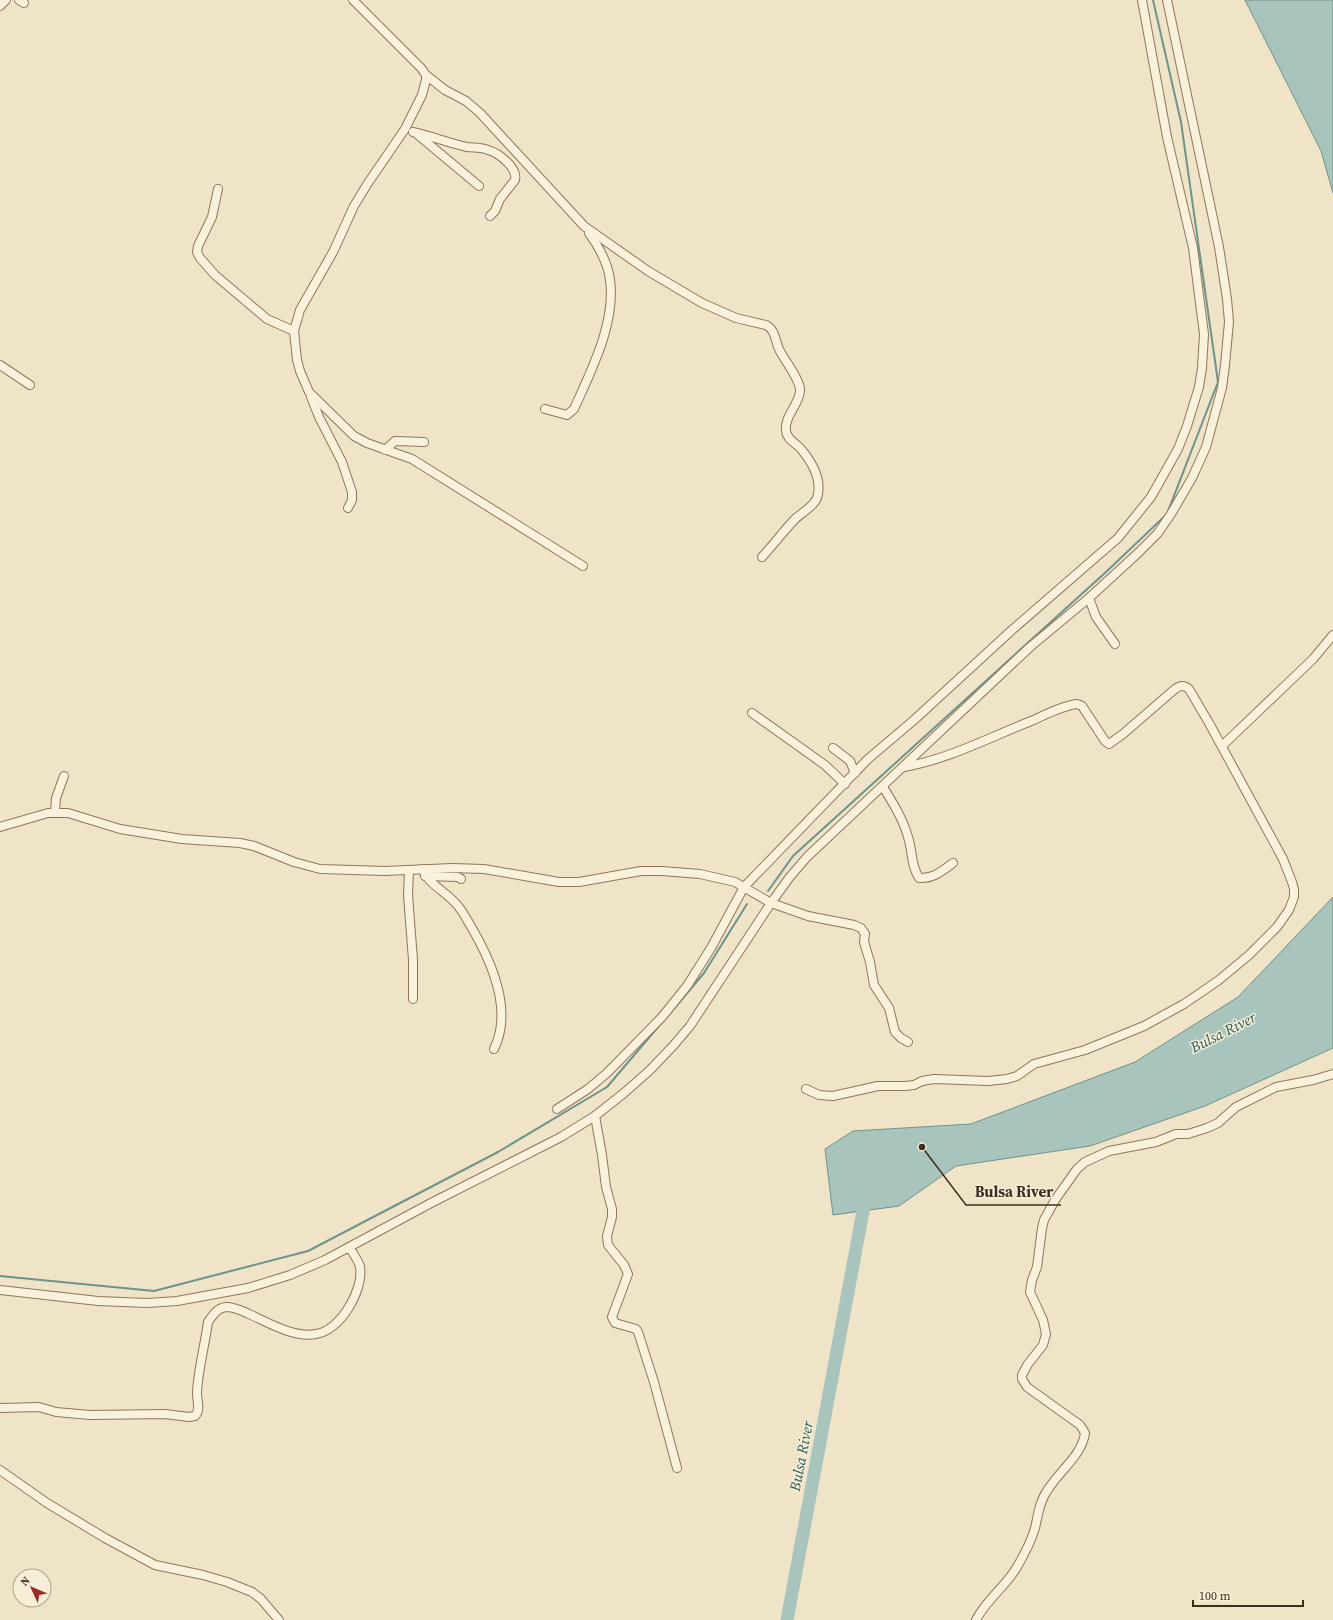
<svg xmlns="http://www.w3.org/2000/svg" width="1333" height="1620" font-family="'Source Serif 4',serif">
  <style>
    .water { fill: #a9c4bc; stroke: #6f938a }
    .lines { fill: none; stroke-linecap: round; stroke-linejoin: round }
    .stream { stroke: #6f938a; stroke-width: 2 }
    .river { stroke: #a9c4bc; stroke-width: 13 }
    .minor-casing { stroke: #8d765c; stroke-width: 10 }
    .minor { stroke: #faf1dc; stroke-width: 8 }
    .labels { text-anchor: middle; dominant-baseline: central; stroke-width: 3; stroke-linejoin: round; paint-order: stroke }
    .water-label { font-size: 15px; font-style: italic; fill: #2f5d5a; stroke: #f7eed8 }
    .leader { fill: none; stroke: #3d2e20; stroke-width: 1.5 }
    .callout-dot { fill: #3d2e20; stroke: #f7eed8; stroke-width: 1.5 }
    .callout-label { font-size: 15px; text-anchor: middle; font-weight: bold; fill: #3d2e20; stroke: #f7eed8; stroke-width: 3; stroke-linejoin: round; paint-order: stroke }
  </style>
  <rect width="100%" height="100%" fill="#f0e4c8"/>
  <g class="water">
    <path d="M1245 0H1333V193L1321 151Z"/>
    <path d="M1333 897V1048L1205 1106 1090 1146 956 1166 899 1206 833 1215 825 1149 853 1131 971 1124 1135 1062 1238 997Z"/>
  </g>
  <g class="lines">
    <g class="stream">
      <path d="M768 891 793 856 1106 572 1167 514 1218 382 1181 122 1153 0"/>
      <path d="M667 1017 704 973 747 904"/>
      <path d="M0 1276 154 1291 308 1251 498 1152 607 1087 664 1020"/>
    </g>
    <path class="river" d="M787 1620 866 1195"/>
    <defs>
      <g id="minor">
        <path d="M19 0 24 3"/>
        <path d="M353 0 421 68 426 75V80L422 95 405 129 368 183 354 206 333 252 300 310 294 331 297 360 300 371 309 392 354 436 367 443 412 459 583 566"/>
        <path d="M0 6 6 0"/>
        <path d="M426 75 445 90 466 101 480 113 584 226 648 271 702 303 736 318 766 325C776 330 775 342 780 351 785 361 801 381 800 391 799 405 784 416 786 431 787 440 796 443 801 449 811 461 821 478 818 494 817 505 802 512 794 520 783 532 773 545 762 557"/>
        <path d="M413 132C431 136 449 143 467 147 474 148 481 147 488 150 499 153 518 168 515 180L500 199 495 211 490 216"/>
        <path d="M418 135 479 186"/>
        <path d="M218 189 212 217 198 246 197 252 200 258 215 275 267 319 294 331"/>
        <path d="M0 365 30 385"/>
        <path d="M311 397 319 417 342 462 352 492V500L348 508"/>
        <path d="M545 409 567 415 574 409C591 371 616 323 610 280 608 263 599 247 589 233"/>
        <path d="M385 450 395 441 424 442"/>
        <path d="M1089 598 1096 617 1115 644"/>
        <path d="M752 713 825 765 845 784"/>
        <path d="M1222 746 1313 659 1333 635"/>
        <path d="M833 748 850 761 855 773"/>
        <path d="M883 787C893 803 903 819 908 837 913 852 910 863 919 878 933 879 942 871 953 863"/>
        <path d="M55 812 56 798 64 776"/>
        <path d="M0 827 48 813H68L120 829 182 839 240 843 254 846 294 862 320 869 385 871 452 868 484 869 559 882H579L641 871H662L700 874 735 882 771 903 808 916 854 925 861 928 865 934 864 942 870 962 874 985 889 1008 895 1032 901 1038 908 1042"/>
        <path d="M422 869C430 886 447 892 458 906 464 913 468 922 473 930 492 963 513 1011 494 1049"/>
        <path d="M409 870 408 895 413 960V999"/>
        <path d="M425 876 458 877 461 879"/>
        <path d="M806 1089 819 1095 833 1096 878 1086H905L914 1085 922 1081 934 1079 988 1081 1007 1079 1017 1076 1034 1064 1085 1050 1144 1026 1184 1004 1219 980 1249 955 1277 927 1289 910 1294 897V889L1292 882 1283 859 1209 723 1189 689C1183 684 1180 686 1175 689L1123 734 1109 744 1105 741 1082 706 1077 704C1061 706 1045 715 1031 721 988 738 949 759 904 767"/>
        <path d="M557 1109 588 1089 607 1073 662 1017 687 986 711 948 744 887 868 759 914 720 1012 630 1118 538 1151 497 1178 449 1187 426 1199 387 1202 368 1204 334 1193 248 1167 137 1142 0"/>
        <path d="M595 1116 602 1155 606 1187 612 1209V1217L607 1236 608 1245 624 1265 628 1274 612 1317 615 1323 636 1329 638 1332 654 1382 677 1468"/>
        <path d="M0 1290 98 1301 147 1303 177 1301 248 1288 290 1275 325 1260 431 1203 561 1137 595 1116 624 1093 649 1071 673 1046 690 1026 771 903 789 878 807 857 1030 647 1089 598 1137 554 1158 533 1171 514 1192 478 1206 447 1222 388 1225 365 1229 322 1227 299 1219 247 1167 0"/>
        <path d="M0 1408 39 1407 56 1412 90 1415 165 1414 189 1417 195 1416C201 1410 197 1401 197 1393 198 1369 205 1345 208 1322 213 1315 217 1308 226 1307 235 1307 242 1311 249 1314 269 1323 294 1338 316 1334 340 1331 364 1290 360 1267 359 1261 353 1254 350 1248"/>
        <path d="M0 1470 47 1503 105 1538 155 1565 203 1575 227 1582 252 1592 261 1599 279 1620"/>
        <path d="M976 1620C986 1600 1006 1586 1017 1567 1024 1555 1031 1542 1035 1528 1038 1516 1039 1502 1047 1491 1058 1472 1082 1456 1085 1433L1080 1425 1027 1387 1022 1379V1375L1028 1364 1043 1345 1046 1334 1043 1320 1030 1292 1032 1280 1037 1267 1042 1228 1044 1220 1055 1200 1077 1169 1085 1162 1109 1151 1156 1142 1176 1134H1188L1207 1128 1218 1123 1236 1107 1276 1087 1313 1080 1333 1074"/>
      </g>
    </defs>
    <use href="#minor" class="minor-casing"/>
    <use href="#minor" class="minor"/>
  </g>
  <g class="labels">
    <g class="water-label">
      <text transform="translate(1223 1032) rotate(-27)">Bulsa River</text>
      <text transform="translate(801 1456) rotate(-79)">Bulsa River</text>
    </g>
  </g>
  <path class="leader" d="M922 1147L966 1205H1061"/>
  <circle class="callout-dot" cx="922" cy="1147" r="4"/>
  <g class="callout-label">
    <text x="1014" y="1197">Bulsa River</text>
  </g>
  <g transform="translate(32 1588) rotate(314)"><circle r="19" fill="#f7eed8" stroke="#ada18e"/>
  <path d="M0-3L7 15L0 10L-7 15Z" fill="#9e2a2b"/>
  <text y="-6" font-size="11" font-weight="bold" text-anchor="middle" fill="#3d2e20">N</text>
  </g>
  <path d="M1193 1600v6h110v-6" fill="none" stroke="#3d2e20" stroke-width="2"/>
  <text x="1199" y="1600" font-size="12" fill="#3d2e20" stroke="#f7eed8" stroke-width="3" paint-order="stroke">100 m</text>
</svg>
